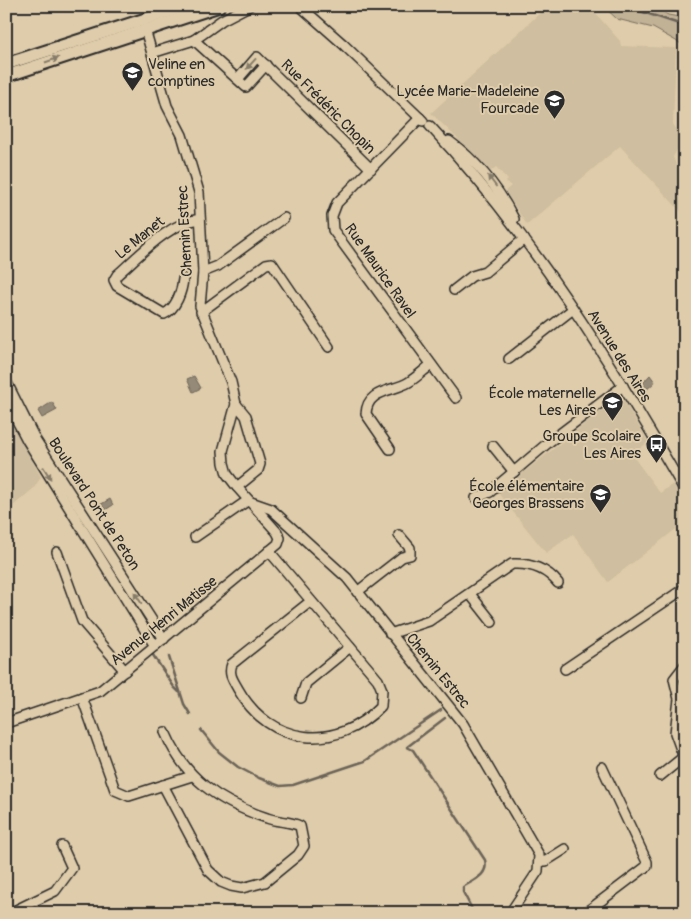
<svg xmlns="http://www.w3.org/2000/svg" width="691" height="919" font-family="Pangolin,sans-serif">
  <style>
    .built { fill: #cfbe9f }
    .green { fill: #c1b195; stroke: #766e60 }
    .water { fill: #958a77; stroke: #6b6459 }
    .lines { fill: none; stroke-linecap: round; stroke-linejoin: round }
    .stream { stroke: #6b6459; stroke-width: 2.5 }
    .minor-casing { stroke: #2b2b2b; stroke-width: 12 }
    .major-casing { stroke: #2b2b2b; stroke-width: 15 }
    .minor { stroke: #dfccaa; stroke-width: 9 }
    .major { stroke: #dfccaa; stroke-width: 11 }
    .oneway { fill: #857c6a }
    .labels { text-anchor: middle; dominant-baseline: central; stroke-width: 4; stroke-linejoin: round; paint-order: stroke }
    .poi-label { font-size: 15px; fill: #2b2b2b; stroke: #dfccaa; text-anchor: end }
    .street-label { font-size: 15px; fill: #2b2b2b; stroke: #dfccaa }
  </style>
  <rect width="100%" height="100%" fill="#dfccaa"/>
  <filter id="ink" filterUnits="userSpaceOnUse"><feTurbulence type="fractalNoise" baseFrequency=".02" numOctaves="2"/><feDisplacementMap in="SourceGraphic" scale="10" xChannelSelector="R" yChannelSelector="G"/><feConvolveMatrix kernelMatrix="1 2 1 2 8 2 1 2 1" color-interpolation-filters="sRGB"/></filter>
  <g filter="url(#ink)">
    <g class="built">
      <path d="M535 6H589L620 41 621 46 676 48 673 124 679 133V146L673 157 685 188V216L620 146 527 225 505 191 511 186 506 182 508 180 496 167 491 171 431 113 541 12Z"/>
      <path d="M616 399 624 401 648 442 632 455 660 493 673 484 685 505V522L608 582 573 534 546 553 498 493Z"/>
      <path d="M6 414 41 477 34 488 6 512Z"/>
    </g>
    <path class="green" d="M603 6H653L668 15 685 18V46L653 28 617 19Z"/>
    <g class="water">
      <path d="M650 375 655 382 644 392 639 387Z"/>
      <path d="M194 376 201 388 193 392 187 379Z"/>
      <path d="M52 402 57 410 42 418 38 411Z"/>
      <path d="M110 499 113 505 102 512 98 506Z"/>
    </g>
    <g class="lines">
      <g class="stream">
        <path d="M625 6 685 26"/>
        <path d="M153 655 174 687 179 692"/>
        <path d="M169 657 184 704 190 714"/>
        <path d="M445 718 407 747 413 750 485 860C489 875 474 880 463 887V892L474 913"/>
        <path d="M201 730 219 752 238 767 259 778 280 786 293 785 365 761 441 710"/>
      </g>
      <defs>
        <g id="minor">
          <path d="M300 6 343 44 423 121"/>
          <path d="M194 40 222 20 249 6"/>
          <path d="M152 53 194 40 246 87 266 65"/>
          <path d="M238 79 257 57 371 169"/>
          <path d="M420 118 337 203 332 216 333 230 456 398"/>
          <path d="M430 126C532 235 611 362 685 491"/>
          <path d="M449 141C478 162 498 187 514 219"/>
          <path d="M203 272 218 266 284 218"/>
          <path d="M183 279C182 291 176 309 164 314L117 286 114 280 117 275C141 254 168 223 200 219"/>
          <path d="M454 290 472 276 485 272 524 239"/>
          <path d="M201 312 266 264 272 263 329 347"/>
          <path d="M509 359 573 309"/>
          <path d="M6 381 35 439 164 639"/>
          <path d="M6 400 27 440 155 646"/>
          <path d="M236 404 246 416 260 464 258 470 237 487"/>
          <path d="M493 446 514 472"/>
          <path d="M390 449 366 414C367 389 393 392 409 382 417 377 424 370 431 365"/>
          <path d="M476 498 490 492 549 442 623 386"/>
          <path d="M248 501 271 509 347 578 463 724 539 855 538 871 510 913"/>
          <path d="M195 537 247 501"/>
          <path d="M269 551 378 680 382 690 381 706C336 753 270 746 238 689 233 680 228 674 232 664L311 601"/>
          <path d="M57 552 82 621 125 671"/>
          <path d="M357 592 402 557 410 555V548L399 535"/>
          <path d="M470 594 492 622"/>
          <path d="M390 634 429 621 512 564C530 563 547 569 558 583"/>
          <path d="M565 669 685 588"/>
          <path d="M82 697 115 790 129 796 192 776"/>
          <path d="M301 698 306 683 350 647"/>
          <path d="M6 723 100 691 278 544 280 538 277 532 237 487 227 474 224 463 223 451 236 404 231 382 200 306 203 272 199 192 182 135 167 106 145 29"/>
          <path d="M660 776 681 759 683 755 675 733 679 699 674 679 685 665"/>
          <path d="M163 785 208 870 221 882 231 886 242 888 265 882 298 855 304 846 300 826C290 821 277 822 267 818 219 802 185 779 165 732"/>
          <path d="M540 861H546L565 849"/>
          <path d="M10 913 55 891 72 868 62 846"/>
          <path d="M585 913 647 866V862L602 767"/>
        </g>
        <g id="major">
          <path d="M6 64 186 6"/>
          <path d="M6 76 219 6"/>
        </g>
      </defs>
      <use href="#minor" class="minor-casing"/>
      <use href="#major" class="major-casing"/>
      <use href="#minor" class="minor"/>
      <use href="#major" class="major"/>
    </g>
    <defs><path id="oneway-solid" d="M-6-.8H1V-3.2L6.5 0L1 3.2V.8H-6Z" transform="scale(1.25)"/></defs>
    <g class="oneway">
      <use href="#oneway-solid" transform="translate(52 60) rotate(-19)"/>
      <use href="#oneway-solid" transform="translate(251 64) rotate(132)"/>
      <use href="#oneway-solid" transform="translate(492 181) rotate(-127)"/>
      <use href="#oneway-solid" transform="translate(47 473) rotate(58)"/>
      <use href="#oneway-solid" transform="translate(138 598) rotate(-123)"/>
    </g>
  </g>
  <defs>
    <symbol id="school-pin" viewBox="-11 -11 22 30"><path d="M0 17L-7.5 6A9.5 9.5 0 1 1 7.5 6Z" fill="#2b2b2b" stroke="#dfccaa"/><path d="M0-5L7-2L0 1L-7-2ZM-4 1L0 2.5L4 1V4Q0 6-4 4Z" fill="#fff"/></symbol>
    <symbol id="bus-pin" viewBox="-11 -11 22 30"><path d="M0 17L-7.5 6A9.5 9.5 0 1 1 7.5 6Z" fill="#2b2b2b" stroke="#dfccaa"/><path d="M-5-6H5V4H4V6H2V4H-2V6H-4V4H-5ZM-3.5-4V0h7V-4ZM-3.5 1.2v1.5H-2V1.2ZM2 1.2v1.5H3.5V1.2Z" fill="#fff"/></symbol>
  </defs>
  <g fill-rule="evenodd">
    <use href="#school-pin" x="120" y="60" width="25" height="34"/>
    <use href="#school-pin" x="542" y="88" width="25" height="34"/>
    <use href="#school-pin" x="600" y="390" width="25" height="34"/>
    <use href="#bus-pin" x="644" y="432" width="25" height="34"/>
    <use href="#school-pin" x="588" y="482" width="25" height="34"/>
  </g>
  <g class="labels">
    <g class="poi-label">
      <text x="148" y="64" text-anchor="start">Veline en<tspan x="148" dy="17">comptines</tspan></text>
      <text x="539" y="91">Lycée Marie-Madeleine<tspan x="539" dy="17">Fourcade</tspan></text>
      <text x="596" y="393">École maternelle<tspan x="596" dy="17">Les Aires</tspan></text>
      <text x="641" y="436">Groupe Scolaire<tspan x="641" dy="17">Les Aires</tspan></text>
      <text x="584" y="486">École élémentaire<tspan x="584" dy="17">Georges Brassens</tspan></text>
    </g>
    <g class="street-label">
      <text transform="translate(328 107) rotate(45)">Rue Frédéric Chopin</text>
      <text transform="translate(185 231) rotate(-93)">Chemin Estrec</text>
      <text transform="translate(140 238) rotate(-39)">Le Manet</text>
      <text transform="translate(380 271) rotate(55)">Rue Maurice Ravel</text>
      <text transform="translate(619 356) rotate(58)">Avenue des Aires</text>
      <text transform="translate(94 504) rotate(57)">Boulevard Pont de Peton</text>
      <text transform="translate(164 621) rotate(-39)">Avenue Henri Matisse</text>
      <text transform="translate(438 671) rotate(51)">Chemin Estrec</text>
    </g>
  </g>
  <rect width="691" height="919" fill="none" stroke="#dfccaa" stroke-width="25"/>
  <rect x="12" y="12" width="666" height="894" fill="none" stroke="#2b2b2b" stroke-width="2" filter="url(#ink)"/>
</svg>
